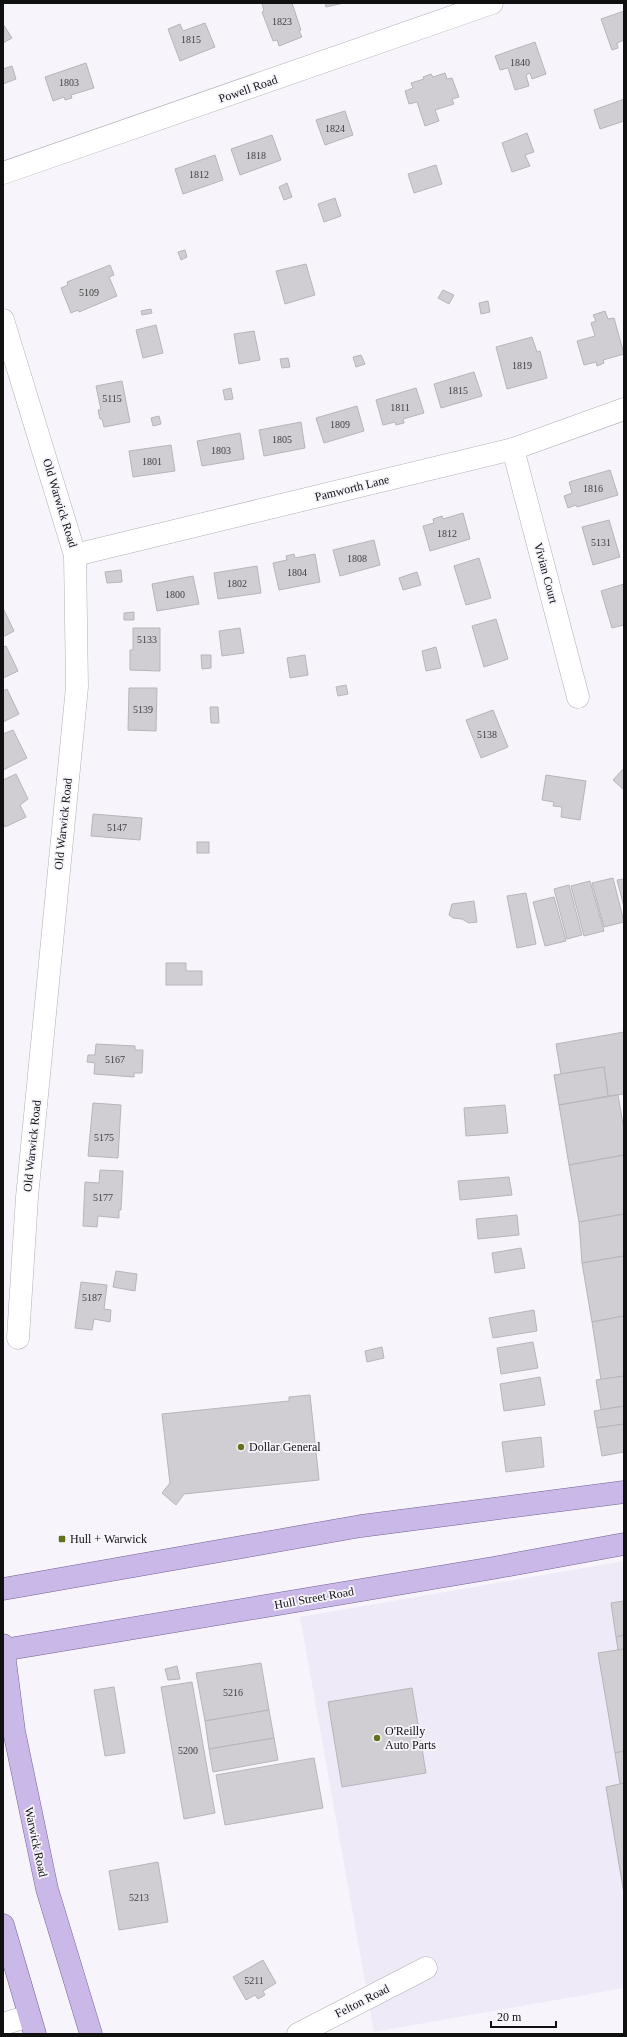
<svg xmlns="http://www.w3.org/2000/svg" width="627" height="2037" font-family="Georgia,serif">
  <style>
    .built { fill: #eeeaf7 }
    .building { fill: #d0ced3; stroke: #b6b5ba }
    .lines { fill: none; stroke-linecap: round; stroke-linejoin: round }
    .minor-casing { stroke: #b0afb4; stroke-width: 23 }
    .major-casing { stroke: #726093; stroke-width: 23 }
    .minor { stroke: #fff; stroke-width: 22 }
    .major { stroke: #cab9e8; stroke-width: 22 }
    .poi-dot { fill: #61711d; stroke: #f7f5fb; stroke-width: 1.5 }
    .labels { text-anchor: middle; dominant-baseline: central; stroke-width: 3.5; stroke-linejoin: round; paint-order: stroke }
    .number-label { font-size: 10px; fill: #404042 }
    .street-label { font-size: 12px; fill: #101011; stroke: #f7f5fb }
    .poi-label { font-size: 12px; fill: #101011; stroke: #f7f5fb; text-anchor: start }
  </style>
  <rect width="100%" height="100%" fill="#f7f5fb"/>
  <path class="built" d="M624 1561V1988L374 2032 300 1617Z"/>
  <g class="building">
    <path d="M262 3H292L301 30 299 31 302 37 279 46 277 40 273 41 262 12 264 11Z"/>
    <path d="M325 3H344L326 7Z"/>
    <path d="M624 11V40L617 43 618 48 612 50 601 19Z"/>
    <path d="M205 23 215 47 180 61 168 29 180 24 183 31Z"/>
    <path d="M3 24 12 38 3 43Z"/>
    <path d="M535 42 546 74 532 79 530 73 526 75 529 86 515 90 508 68 500 70 495 56Z"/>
    <path d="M86 63 94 88 71 95 72 98 65 100 64 97 53 101 45 77Z"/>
    <path d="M12 66 16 79 3 84V69Z"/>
    <path d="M445 73 447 79 452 78 459 97 452 99 454 104 435 110 439 121 425 126 417 102 409 104 405 91 413 88 411 83 424 79 423 77 431 74 433 77Z"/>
    <path d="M624 99V121L600 129 594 110Z"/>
    <path d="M345 111 353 135 325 145 316 120Z"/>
    <path d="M527 133 534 152 525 155 530 166 512 172 502 143Z"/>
    <path d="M272 135 281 160 240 175 231 149Z"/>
    <path d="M215 155 223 180 183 194 175 169Z"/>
    <path d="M436 165 442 184 414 193 408 174Z"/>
    <path d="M287 183 292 197 284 200 279 187Z"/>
    <path d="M335 198 341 216 324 222 318 204Z"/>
    <path d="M185 250 187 257 181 260 178 252Z"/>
    <path d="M306 264 315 295 285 304 276 271Z"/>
    <path d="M110 265 114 275 109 277 117 296 79 312 78 310 71 313 61 288 68 285 67 282Z"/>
    <path d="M443 290 454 295 449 304 438 298Z"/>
    <path d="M488 301 490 312 481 314 479 303Z"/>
    <path d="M151 309 152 313 142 315 141 311Z"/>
    <path d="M605 311 608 319 614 318 624 354 603 360 604 363 597 366 596 362 584 365 577 341 595 336 591 323 596 321 593 315Z"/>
    <path d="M156 325 163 353 143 358 136 330Z"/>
    <path d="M254 331 260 360 239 364 234 334Z"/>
    <path d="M532 337 537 352 540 351 547 378 507 389 496 347Z"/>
    <path d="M361 355 365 364 356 367 353 357Z"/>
    <path d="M288 358 290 367 282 368 280 359Z"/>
    <path d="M474 372 482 396 441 408 434 384Z"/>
    <path d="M122 381 130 422 104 427 102 419H100L98 410H101L96 386Z"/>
    <path d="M231 388 233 399 225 400 223 390Z"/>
    <path d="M416 388 424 413 403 419 404 423 396 425 395 422 383 425 376 400Z"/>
    <path d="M357 406 364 431 324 443 316 418Z"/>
    <path d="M159 416 161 424 153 426 151 418Z"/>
    <path d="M301 422 305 448 264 456 259 430Z"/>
    <path d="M240 433 244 459 202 466 197 441Z"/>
    <path d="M171 445 175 471 133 477 129 451Z"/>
    <path d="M610 470 618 495 577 507 576 505 568 508 564 496 572 493 569 482Z"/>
    <path d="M463 513 470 539 430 551 423 526 434 523 433 519 442 516 443 519Z"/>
    <path d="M609 520 620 557 593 565 582 527Z"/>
    <path d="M374 540 380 565 340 576 333 550Z"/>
    <path d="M294 554 295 558 315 554 320 582 279 590 273 563 287 560 286 556Z"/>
    <path d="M479 558 491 598 466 605 454 566Z"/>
    <path d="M257 566 261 593 218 599 214 573Z"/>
    <path d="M121 570 122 582 107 583 105 572Z"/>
    <path d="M417 572 421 585 403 590 399 578Z"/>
    <path d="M193 576 199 604 157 611 152 584Z"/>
    <path d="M624 584V625L612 628 601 591Z"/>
    <path d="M3 608 14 631 3 637Z"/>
    <path d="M134 612V620H124V613Z"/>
    <path d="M496 619 508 659 484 667 472 626Z"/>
    <path d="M133 628H160V671L130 670V650H133Z"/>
    <path d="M240 628 244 653 222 656 219 631Z"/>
    <path d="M6 646 18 671 3 678V647Z"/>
    <path d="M436 647 441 668 426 671 422 651Z"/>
    <path d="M201 655H211V668L202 669Z"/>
    <path d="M305 655 308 675 290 678 287 658Z"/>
    <path d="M346 685 348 694 338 696 336 687Z"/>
    <path d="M129 688H157L156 731 128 730Z"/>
    <path d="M7 689 19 714 3 722V691Z"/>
    <path d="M210 707H218L219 723H211Z"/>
    <path d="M493 710 508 747 481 758 466 720Z"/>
    <path d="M13 730 27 758 3 770V734Z"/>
    <path d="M624 768V790L613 780Z"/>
    <path d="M16 774 28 799 20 805 26 817 5 827 3 823V780Z"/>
    <path d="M546 775 586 781 580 820 561 817 562 807 553 806 554 802 542 800Z"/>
    <path d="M93 814 142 818 140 840 91 836Z"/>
    <rect x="197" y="842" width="12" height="11"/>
    <path d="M613 878 624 922 604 927 592 883Z"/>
    <path d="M624 879V907L617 880Z"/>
    <path d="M590 881 604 931 584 936 571 886Z"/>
    <path d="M569 885 582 935 567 939 554 889Z"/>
    <path d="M526 893 536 944 517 948 507 896Z"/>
    <path d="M554 897 566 941 545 946 533 902Z"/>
    <path d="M474 901 477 922 469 923 462 919 453 918 449 915 452 904Z"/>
    <path d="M166 963H186V971H202V985H166Z"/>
    <path d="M624 1032V1094L608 1096 604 1067 561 1074 556 1044Z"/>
    <path d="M96 1044 135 1046V1050H143L142 1073H134V1077L94 1074 95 1063 87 1062 88 1055H95Z"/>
    <path d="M604 1067 608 1096 559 1105 554 1075Z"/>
    <path d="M618 1095 624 1130V1155L569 1165 559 1105Z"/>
    <path d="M93 1103 121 1105 118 1158 88 1156Z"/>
    <path d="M505 1105 508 1133 466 1136 464 1108Z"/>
    <path d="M624 1155V1214L579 1222 569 1165Z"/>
    <path d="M100 1170 123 1171 121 1210H119V1218L98 1216 97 1227 83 1226 85 1182 99 1183Z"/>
    <path d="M509 1177 512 1195 460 1200 458 1181Z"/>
    <path d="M624 1214V1256L582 1263 579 1222Z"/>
    <path d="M517 1215 519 1235 478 1239 476 1219Z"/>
    <path d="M521 1248 525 1268 495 1273 492 1253Z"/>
    <path d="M624 1256V1316L592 1322 582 1263Z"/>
    <path d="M116 1271 137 1274 135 1291 113 1287Z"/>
    <path d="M81 1282 107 1285 104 1309 111 1310 110 1322 94 1319 92 1330 75 1328Z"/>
    <path d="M534 1310 537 1331 493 1338 489 1318Z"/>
    <path d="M624 1316V1376L601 1380 592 1322Z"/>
    <path d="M533 1342 538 1368 501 1374 497 1348Z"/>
    <path d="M382 1347 384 1358 367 1362 365 1351Z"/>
    <path d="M624 1376V1406L601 1410 596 1380Z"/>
    <path d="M540 1377 545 1405 504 1411 500 1384Z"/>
    <path d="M310 1395 319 1480 184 1494 176 1505 162 1493 170 1483 162 1414 289 1401V1397Z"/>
    <path d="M624 1406V1424L597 1428 594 1411Z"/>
    <path d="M624 1424V1452L602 1456 597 1428Z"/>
    <path d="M541 1437 544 1467 506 1472 502 1442Z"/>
    <path d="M624 1601V1635L616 1637 611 1603Z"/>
    <path d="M624 1635V1649L618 1650 616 1637Z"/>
    <path d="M624 1649V1751L615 1753 598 1653Z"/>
    <path d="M261 1663 269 1710 205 1721 196 1673Z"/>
    <path d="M177 1666 180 1679 168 1680 165 1669Z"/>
    <path d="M192 1682 215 1813 184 1819 161 1687Z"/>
    <path d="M114 1687 125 1753 105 1756 94 1690Z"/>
    <path d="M412 1688 426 1773 342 1787 328 1702Z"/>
    <path d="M269 1710 274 1738 209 1749 205 1721Z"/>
    <path d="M274 1738 278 1760 213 1772 209 1749Z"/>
    <path d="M624 1751V1783L620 1784 615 1753Z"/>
    <path d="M314 1758 323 1808 225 1825 216 1775Z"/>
    <path d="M624 1783V1894L606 1787Z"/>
    <path d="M158 1862 168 1922 119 1930 109 1871Z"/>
    <path d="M263 1960 276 1983 263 1991 265 1995 258 1999 255 1995 246 2000 233 1977Z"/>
  </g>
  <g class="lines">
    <defs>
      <g id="minor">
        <path d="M3 173 492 3"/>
        <path d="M3 320 75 555 77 687 27 1197 18 1338"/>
        <path d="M513 449 578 697"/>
        <path d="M75 555 513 449 624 409"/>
        <path d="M3 2024 29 2016"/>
        <path d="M298 2034 426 1968"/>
      </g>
      <g id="major">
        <path d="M3 1589 361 1526 624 1492"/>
        <path d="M3 1645 14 1731 47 1889 91 2034"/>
        <path d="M3 1650 493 1568 624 1544"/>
        <path d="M3 1925 35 2034"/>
      </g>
    </defs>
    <use href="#minor" class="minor-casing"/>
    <use href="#major" class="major-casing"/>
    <use href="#minor" class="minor"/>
    <use href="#major" class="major"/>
  </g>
  <g class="poi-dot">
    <circle cx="241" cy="1447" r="4"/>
    <rect x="58" y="1535" width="8" height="8" rx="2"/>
    <circle cx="377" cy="1738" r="4"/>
  </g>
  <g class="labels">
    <g class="number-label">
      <text x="282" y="21">1823</text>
      <text x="191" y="39">1815</text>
      <text x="520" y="62">1840</text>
      <text x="69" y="82">1803</text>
      <text x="335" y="128">1824</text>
      <text x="256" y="155">1818</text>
      <text x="199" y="174">1812</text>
      <text x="89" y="292">5109</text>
      <text x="522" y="365">1819</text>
      <text x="458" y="390">1815</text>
      <text x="112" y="398">5115</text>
      <text x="400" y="407">1811</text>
      <text x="340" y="424">1809</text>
      <text x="282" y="439">1805</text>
      <text x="221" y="450">1803</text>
      <text x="152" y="461">1801</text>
      <text x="593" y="488">1816</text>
      <text x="447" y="533">1812</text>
      <text x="601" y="542">5131</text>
      <text x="357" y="558">1808</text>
      <text x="297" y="572">1804</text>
      <text x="237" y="583">1802</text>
      <text x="175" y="594">1800</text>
      <text x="147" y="639">5133</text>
      <text x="143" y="709">5139</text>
      <text x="487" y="734">5138</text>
      <text x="117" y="827">5147</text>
      <text x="115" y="1059">5167</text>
      <text x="104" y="1137">5175</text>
      <text x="103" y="1197">5177</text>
      <text x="92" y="1297">5187</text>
      <text x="233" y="1692">5216</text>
      <text x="188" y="1750">5200</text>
      <text x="139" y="1897">5213</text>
      <text x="254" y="1980">5211</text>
    </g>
    <g class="street-label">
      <text transform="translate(248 89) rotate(-19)">Powell Road</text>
      <text transform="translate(352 488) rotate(-14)">Pamworth Lane</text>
      <text transform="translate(60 503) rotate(73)">Old Warwick Road</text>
      <text transform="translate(546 573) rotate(75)">Vivian Court</text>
      <text transform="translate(63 824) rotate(-84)">Old Warwick Road</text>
      <text transform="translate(32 1146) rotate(-84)">Old Warwick Road</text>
      <text transform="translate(314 1598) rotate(-10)">Hull Street Road</text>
      <text transform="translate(36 1842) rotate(78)">Warwick Road</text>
      <text transform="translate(362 2001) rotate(-27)">Felton Road</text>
    </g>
    <g class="poi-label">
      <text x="249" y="1447">Dollar General</text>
      <text x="70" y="1539">Hull + Warwick</text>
      <text x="385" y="1731">O'Reilly<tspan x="385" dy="14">Auto Parts</tspan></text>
    </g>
  </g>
  <rect width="627" height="2037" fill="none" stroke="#101011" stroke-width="8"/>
  <path d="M491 2021v6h65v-6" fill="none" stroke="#101011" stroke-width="2"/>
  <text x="497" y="2021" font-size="12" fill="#101011" stroke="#f7f5fb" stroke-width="3" paint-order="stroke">20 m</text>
</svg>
